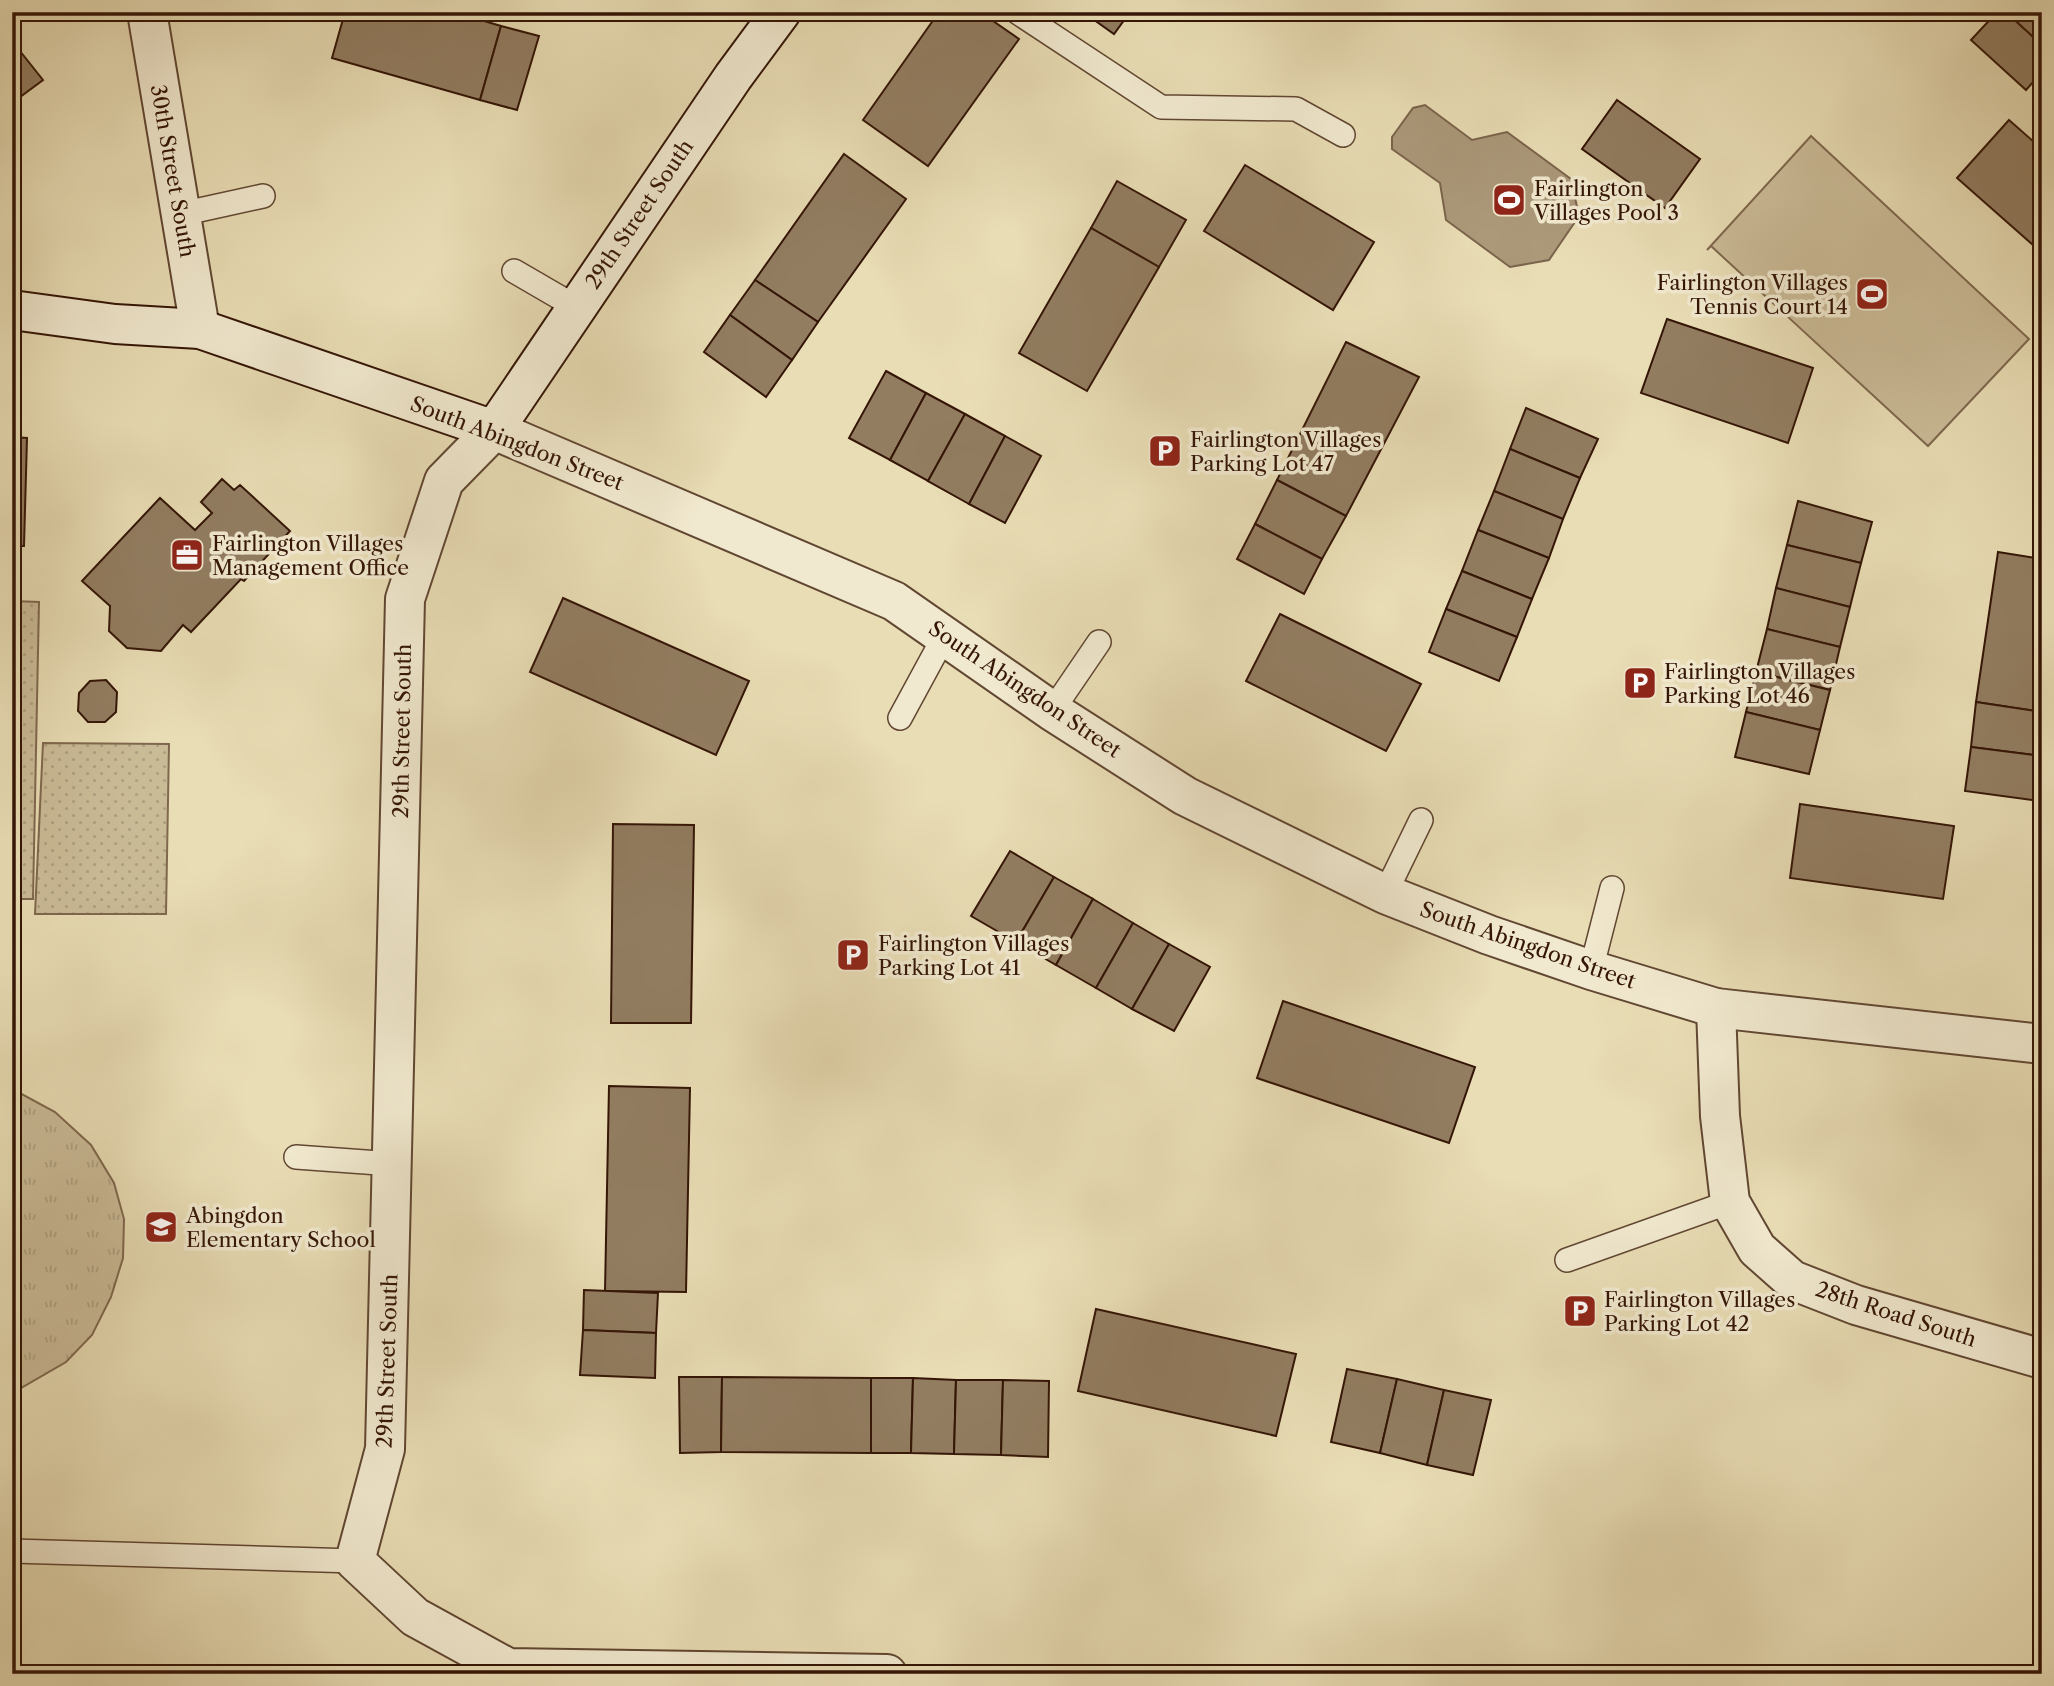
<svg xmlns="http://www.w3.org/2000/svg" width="2054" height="1686" font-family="'Libre Caslon Text',serif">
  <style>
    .grass { fill: url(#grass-tufts); stroke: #7f684e; stroke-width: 2 }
    .park { fill: url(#park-dots); stroke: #7f684e; stroke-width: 2 }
    .garden { fill: #cabb97; stroke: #7f684e; stroke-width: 2 }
    .water { fill: #ab997a; stroke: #7b644c; stroke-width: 2 }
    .building { fill: #927d61; stroke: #341506; stroke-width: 2 }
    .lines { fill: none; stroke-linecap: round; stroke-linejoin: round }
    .lane-casing { stroke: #614732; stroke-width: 26 }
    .street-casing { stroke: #614732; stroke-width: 42 }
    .secondary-casing { stroke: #341506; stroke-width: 42 }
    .lane { stroke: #f1e9cf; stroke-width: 23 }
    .street { stroke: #f1e9cf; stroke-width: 38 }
    .secondary { stroke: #f1e9cf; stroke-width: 38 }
    .labels { text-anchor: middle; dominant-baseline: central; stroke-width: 7; stroke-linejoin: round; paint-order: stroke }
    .street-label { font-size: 21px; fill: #341506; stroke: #f1e9cf }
    .poi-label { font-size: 21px; fill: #341506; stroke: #f1e9cf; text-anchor: start }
  </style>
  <defs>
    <pattern id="grass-tufts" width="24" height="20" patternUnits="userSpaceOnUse" patternTransform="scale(1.75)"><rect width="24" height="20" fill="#cabb97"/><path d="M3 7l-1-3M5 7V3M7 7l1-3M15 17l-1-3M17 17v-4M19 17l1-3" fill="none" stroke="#aea081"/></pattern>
    <pattern id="park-dots" width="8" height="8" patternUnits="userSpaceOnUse" patternTransform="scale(1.75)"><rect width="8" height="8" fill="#cabb97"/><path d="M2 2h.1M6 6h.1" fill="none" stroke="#aea081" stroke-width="1.8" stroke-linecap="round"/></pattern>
  </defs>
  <rect width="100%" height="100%" fill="#e9ddb5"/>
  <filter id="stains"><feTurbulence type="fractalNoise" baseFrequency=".00286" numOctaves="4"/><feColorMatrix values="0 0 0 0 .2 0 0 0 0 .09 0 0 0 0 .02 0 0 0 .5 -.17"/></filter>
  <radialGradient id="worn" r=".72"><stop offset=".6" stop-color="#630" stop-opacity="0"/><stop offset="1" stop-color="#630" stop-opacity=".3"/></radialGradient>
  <path class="grass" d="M12 1091 18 1092 55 1112 91 1145 114 1183 124 1219 123 1258 111 1297 92 1335 66 1362 21 1388 12 1390Z"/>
  <g class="park">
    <path d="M12 601 39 602 33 899H12Z"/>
    <path d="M43 743 169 744 166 914H35Z"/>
  </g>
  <path class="garden" d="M1811 136 2029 339 1928 446 1711 246 1707 250Z"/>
  <path class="water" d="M1425 105 1472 140 1507 132 1571 179 1579 216 1549 260 1510 267 1446 220 1440 183 1392 149V137L1413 108Z"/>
  <g class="building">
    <path d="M345 12H454L501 26 480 100 332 58Z"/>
    <path d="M939 12H980L1019 39 928 166 863 120Z"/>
    <path d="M1083 12H1130L1114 34Z"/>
    <path d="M1997 12H2006L2042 45V72L2026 90 1971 40Z"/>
    <path d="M2006 12H2042V45Z"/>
    <path d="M501 26 539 36 517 110 480 100Z"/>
    <path d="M12 41 43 80 12 103Z"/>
    <path d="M1617 100 1700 159 1665 208 1582 149Z"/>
    <path d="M2009 120 2042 149V253L1957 178Z"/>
    <path d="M844 154 906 199 818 322 755 280Z"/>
    <path d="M1245 165 1374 242 1333 310 1204 231Z"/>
    <path d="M1117 181 1186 220 1159 267 1091 228Z"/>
    <path d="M1091 228 1159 267 1087 391 1019 353Z"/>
    <path d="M755 280 818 322 792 360 730 315Z"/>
    <path d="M730 315 792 360 766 397 704 352Z"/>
    <path d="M1667 319 1813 368 1788 443 1641 393Z"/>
    <path d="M1346 342 1419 377 1346 516 1277 480Z"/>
    <path d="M886 371 926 393 890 460 849 438Z"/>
    <path d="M926 393 965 414 928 481 890 460Z"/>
    <path d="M1526 408 1598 439 1580 478 1510 449Z"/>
    <path d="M965 414 1005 436 969 504 928 481Z"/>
    <path d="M1005 436 1041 456 1005 523 969 504Z"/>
    <path d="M12 437 27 438 24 546H12Z"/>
    <path d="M1510 449 1580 478 1563 519 1494 491Z"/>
    <path d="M222 479 234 490 240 485 290 531 244 581 241 579 191 632 183 625 161 651 127 648 109 631 110 606 82 581 160 498 195 530 212 513 201 502Z"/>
    <path d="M1277 480 1346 516 1322 559 1255 524Z"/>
    <path d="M1494 491 1563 519 1549 558 1478 530Z"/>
    <path d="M1798 501 1872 522 1861 563 1787 545Z"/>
    <path d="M1255 524 1322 559 1304 594 1237 559Z"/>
    <path d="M1478 530 1549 558 1532 599 1462 571Z"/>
    <path d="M1787 545 1861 563 1850 607 1776 588Z"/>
    <path d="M1998 552 2042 559V712L1976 702Z"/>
    <path d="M1462 571 1532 599 1517 637 1446 609Z"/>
    <path d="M1776 588 1850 607 1840 647 1767 629Z"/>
    <path d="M563 598 749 681 716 755 530 672Z"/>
    <path d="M1446 609 1517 637 1499 681 1429 652Z"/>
    <path d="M1280 614 1421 684 1386 751 1246 681Z"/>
    <path d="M1767 629 1840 647 1830 690 1756 672Z"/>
    <path d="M1756 672 1830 690 1820 730 1746 712Z"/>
    <path d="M106 680 117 692 116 712 105 722H88L78 711 79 693 90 681Z"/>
    <path d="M1976 702 2042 712V756L1971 747Z"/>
    <path d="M1746 712 1820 730 1809 774 1735 757Z"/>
    <path d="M1971 747 2042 756 2040 801 1965 791Z"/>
    <path d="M1800 804 1954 826 1943 899 1790 878Z"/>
    <path d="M613 824 694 825 691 1023H611Z"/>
    <path d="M1010 851 1054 877 1016 942 971 916Z"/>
    <path d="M1054 877 1093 899 1056 965 1016 942Z"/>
    <path d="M1093 899 1133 923 1096 988 1056 965Z"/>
    <path d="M1133 923 1169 944 1132 1009 1096 988Z"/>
    <path d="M1169 944 1210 967 1174 1031 1132 1009Z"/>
    <path d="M1283 1001 1475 1067 1449 1143 1257 1078Z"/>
    <path d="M609 1086 690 1088 686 1292 605 1291Z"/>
    <path d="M584 1290 658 1293 656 1333 583 1330Z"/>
    <path d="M1096 1309 1296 1354 1276 1436 1078 1391Z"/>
    <path d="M583 1330 656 1333 655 1378 580 1375Z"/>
    <path d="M1347 1369 1397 1379 1380 1453 1331 1442Z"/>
    <path d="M679 1377H722L721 1452 680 1453Z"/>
    <path d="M722 1377 871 1378V1453L721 1452Z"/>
    <path d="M871 1378H913L911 1453H871Z"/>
    <path d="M913 1378 956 1380 954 1454 911 1453Z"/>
    <path d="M1397 1379 1444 1390 1427 1465 1380 1453Z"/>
    <path d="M956 1380H1003L1001 1455 954 1454Z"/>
    <path d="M1003 1380 1049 1381 1048 1457 1001 1455Z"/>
    <path d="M1444 1390 1491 1400 1473 1475 1427 1465Z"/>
  </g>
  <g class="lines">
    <defs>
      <g id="lane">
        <path d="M1017 12 1161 107 1296 109 1343 135"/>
        <path d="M181 214 263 196"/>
        <path d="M514 271 576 307"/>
        <path d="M1052 711 1099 642"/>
        <path d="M900 718 945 635"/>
        <path d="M1385 894 1421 820"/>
        <path d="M1591 970 1612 888"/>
        <path d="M296 1157 393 1164"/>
        <path d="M1567 1260 1730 1202"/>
        <path d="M12 1551 355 1561"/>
      </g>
      <g id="street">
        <path d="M147 12 200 329"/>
        <path d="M1716 1008 1720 1116 1730 1202 1757 1249 1792 1280 1856 1305 2042 1359"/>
        <path d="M887 1674 508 1668 415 1617 355 1561 385 1449 405 599 444 481 494 430 894 601 1052 711 1185 796 1385 894 1489 935 1591 970 1716 1008 2042 1044"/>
      </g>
      <path id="secondary" d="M12 310 115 324 200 329 494 430 733 77 781 12"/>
    </defs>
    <use href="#lane" class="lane-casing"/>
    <use href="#street" class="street-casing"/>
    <use href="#secondary" class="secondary-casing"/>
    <use href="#lane" class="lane"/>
    <use href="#street" class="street"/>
    <use href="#secondary" class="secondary"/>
  </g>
  <defs>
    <symbol id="stadium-square" viewBox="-11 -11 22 22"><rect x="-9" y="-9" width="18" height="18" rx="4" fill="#8f2418" stroke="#f1e9cf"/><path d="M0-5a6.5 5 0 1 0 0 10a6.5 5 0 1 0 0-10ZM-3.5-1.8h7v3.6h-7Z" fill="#fff"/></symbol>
    <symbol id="parking-square" viewBox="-11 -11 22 22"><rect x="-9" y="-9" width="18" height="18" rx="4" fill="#8f2418" stroke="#f1e9cf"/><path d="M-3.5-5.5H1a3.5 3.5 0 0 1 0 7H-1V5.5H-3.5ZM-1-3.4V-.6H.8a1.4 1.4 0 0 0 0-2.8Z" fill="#fff"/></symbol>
    <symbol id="office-square" viewBox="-11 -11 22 22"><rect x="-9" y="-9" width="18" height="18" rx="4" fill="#8f2418" stroke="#f1e9cf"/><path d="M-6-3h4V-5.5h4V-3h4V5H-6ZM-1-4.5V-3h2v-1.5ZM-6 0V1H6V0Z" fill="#fff"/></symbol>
    <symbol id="school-square" viewBox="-11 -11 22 22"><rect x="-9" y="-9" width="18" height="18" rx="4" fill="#8f2418" stroke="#f1e9cf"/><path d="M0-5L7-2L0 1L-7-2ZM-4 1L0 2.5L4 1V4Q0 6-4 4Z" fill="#fff"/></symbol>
  </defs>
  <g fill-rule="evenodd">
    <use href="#stadium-square" x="1490" y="181" width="38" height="38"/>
    <use href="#stadium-square" x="1853" y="275" width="38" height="38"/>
    <use href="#parking-square" x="1146" y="432" width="38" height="38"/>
    <use href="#office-square" x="168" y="536" width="38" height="38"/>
    <use href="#parking-square" x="1621" y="664" width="38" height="38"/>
    <use href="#parking-square" x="834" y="936" width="38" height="38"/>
    <use href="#school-square" x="142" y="1208" width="38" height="38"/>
    <use href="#parking-square" x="1561" y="1292" width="38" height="38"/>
  </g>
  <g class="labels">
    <g class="street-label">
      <text transform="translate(173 171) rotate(80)">30th Street South</text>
      <text transform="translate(639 214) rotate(-56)">29th Street South</text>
      <text transform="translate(517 443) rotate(21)">South Abingdon Street</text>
      <text transform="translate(1025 689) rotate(34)">South Abingdon Street</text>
      <text transform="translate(402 731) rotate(-89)">29th Street South</text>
      <text transform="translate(1528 945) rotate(19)">South Abingdon Street</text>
      <text transform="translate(1896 1314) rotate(18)">28th Road South</text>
      <text transform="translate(387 1361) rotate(-88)">29th Street South</text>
    </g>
    <g class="poi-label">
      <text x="1534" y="188">Fairlington<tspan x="1534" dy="24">Villages Pool 3</tspan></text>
      <text x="1848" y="282" text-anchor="end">Fairlington Villages<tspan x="1848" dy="24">Tennis Court 14</tspan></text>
      <text x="1190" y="439">Fairlington Villages<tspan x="1190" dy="24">Parking Lot 47</tspan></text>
      <text x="212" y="543">Fairlington Villages<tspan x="212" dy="24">Management Office</tspan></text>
      <text x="1664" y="671">Fairlington Villages<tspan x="1664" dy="24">Parking Lot 46</tspan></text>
      <text x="878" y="943">Fairlington Villages<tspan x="878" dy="24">Parking Lot 41</tspan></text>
      <text x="186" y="1215">Abingdon<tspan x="186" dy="24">Elementary School</tspan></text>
      <text x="1604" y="1299">Fairlington Villages<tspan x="1604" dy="24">Parking Lot 42</tspan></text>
    </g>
  </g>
  <rect width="2054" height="1686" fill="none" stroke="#e9ddb5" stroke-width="42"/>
  <rect x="14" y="14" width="2026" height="1658" fill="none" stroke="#341506" stroke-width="3.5"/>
  <rect x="21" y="21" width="2012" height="1644" fill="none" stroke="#341506" stroke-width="2"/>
  <rect width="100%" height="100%" filter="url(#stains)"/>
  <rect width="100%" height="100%" fill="url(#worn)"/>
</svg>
